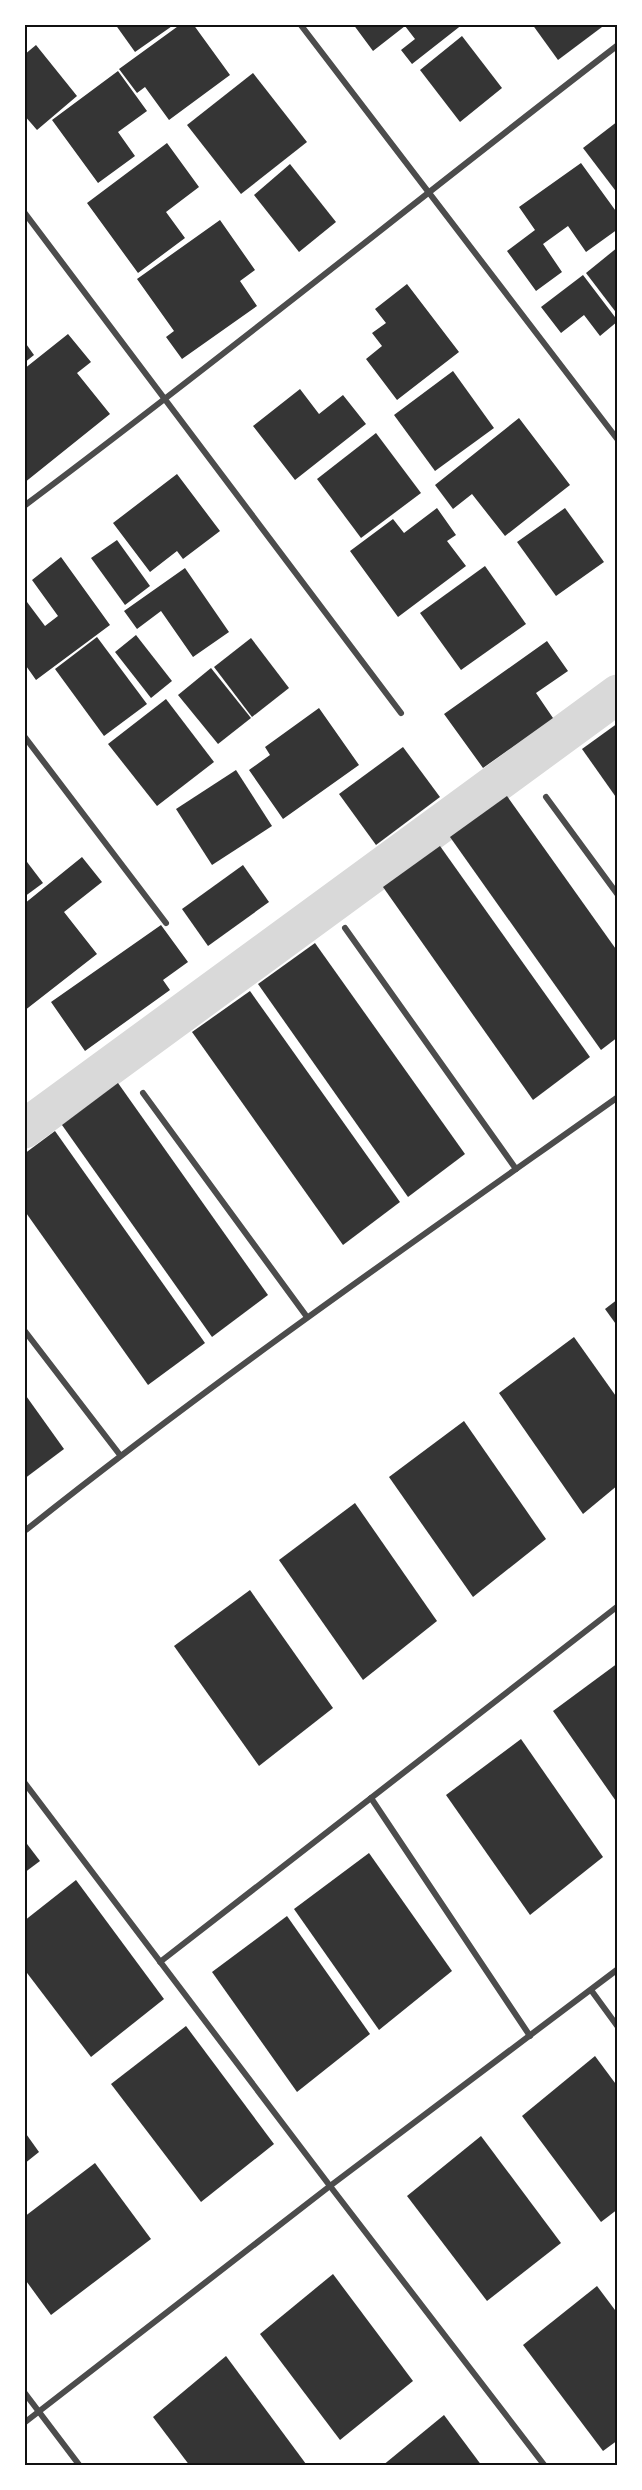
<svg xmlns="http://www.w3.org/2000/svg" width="642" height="2490" font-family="Lora,serif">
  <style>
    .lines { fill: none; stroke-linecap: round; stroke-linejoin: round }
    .canal { stroke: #d9d9d9; stroke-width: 39 }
    .building { fill: #353535 }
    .minor { stroke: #4c4c4c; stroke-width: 6 }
    .neatline { fill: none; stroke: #111; stroke-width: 2 }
  </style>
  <rect width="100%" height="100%" fill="#fff"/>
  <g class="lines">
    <path class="canal" d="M24 1129 618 694"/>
  </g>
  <g class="building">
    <path d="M115 24H175L135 52Z"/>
    <path d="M181 24H193L230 75 169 120 145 87 137 93 119 69Z"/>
    <path d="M353 24H463L412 64 401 50 415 39 405 26 373 51Z"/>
    <path d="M532 24H606L558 60Z"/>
    <path d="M462 36 502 88 460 122 420 70Z"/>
    <path d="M36 45 77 96 37 130 24 115V55Z"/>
    <path d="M118 71 147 111 118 132 135 156 98 183 52 120Z"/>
    <path d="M253 73 307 142 241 194 187 125Z"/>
    <path d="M618 121V194L583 148Z"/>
    <path d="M167 143 199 187 166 212 185 238 138 273 87 203Z"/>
    <path d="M581 163 618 214V229L586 252 568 226 543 244 562 272 536 291 507 251 535 230 519 207Z"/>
    <path d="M290 164 336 222 299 252 254 195Z"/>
    <path d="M220 220 255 270 240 281 257 306 182 359 166 337 174 331 137 279Z"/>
    <path d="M618 247V315L586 273Z"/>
    <path d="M583 275 618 321 600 336 584 315 561 333 541 307Z"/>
    <path d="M407 284 459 352 397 400 366 359 382 346 372 333 386 323 375 309Z"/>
    <path d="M68 334 91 362 77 373 110 414 24 483V369Z"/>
    <path d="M24 341 34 355 24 363Z"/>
    <path d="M453 371 494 428 435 471 394 415Z"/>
    <path d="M300 389 319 414 343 395 366 424 295 480 253 426Z"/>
    <path d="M519 418 570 485 505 536 472 494 453 509 435 485Z"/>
    <path d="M376 433 421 493 361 538 317 479Z"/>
    <path d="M177 474 220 531 183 559 177 551 150 572 113 523Z"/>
    <path d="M437 508 456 535 447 541 466 566 398 617 350 551 393 519 404 533Z"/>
    <path d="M565 508 604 562 556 596 517 542Z"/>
    <path d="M117 540 150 586 125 605 91 558Z"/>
    <path d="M61 557 110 625 36 680 24 663V598L45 626 58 616 32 580Z"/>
    <path d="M485 566 526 624 461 670 420 613Z"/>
    <path d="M185 568 229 632 193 657 161 611 137 629 124 611Z"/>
    <path d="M136 635 172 681 151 698 115 652Z"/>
    <path d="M97 637 147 704 104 736 55 669Z"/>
    <path d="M251 638 289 688 252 717 214 667Z"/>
    <path d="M547 641 568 671 536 693 553 718 483 768 444 714Z"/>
    <path d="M211 668 251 718 218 744 178 695Z"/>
    <path d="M166 699 214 762 157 806 108 744Z"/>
    <path d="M319 708 359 765 283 819 249 770 270 755 265 747Z"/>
    <path d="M618 723V800L582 749Z"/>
    <path d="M403 747 440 797 376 845 339 794Z"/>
    <path d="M236 770 272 826 212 865 176 809Z"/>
    <path d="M507 796 618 952V1037L601 1050 450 837Z"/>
    <path d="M440 846 590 1057 533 1100 383 887Z"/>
    <path d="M82 857 102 882 64 912 97 954 24 1011V904Z"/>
    <path d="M24 858 43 883 24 897Z"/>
    <path d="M243 865 269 902 208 946 182 909Z"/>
    <path d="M161 925 188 962 163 980 170 990 85 1051 51 1002Z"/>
    <path d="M315 943 465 1154 408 1197 258 984Z"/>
    <path d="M250 991 400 1202 343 1245 192 1032Z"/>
    <path d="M118 1083 268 1295 212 1337 62 1125Z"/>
    <path d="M55 1131 205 1343 148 1385 24 1210V1154Z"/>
    <path d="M618 1299V1327L605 1309Z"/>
    <path d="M574 1337 618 1399V1485L583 1514 499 1393Z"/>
    <path d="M24 1393 64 1449 24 1479Z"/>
    <path d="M464 1421 546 1539 473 1597 389 1477Z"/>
    <path d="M355 1503 437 1621 363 1680 279 1560Z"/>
    <path d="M250 1590 333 1708 259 1766 174 1646Z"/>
    <path d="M618 1663V1804L553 1711Z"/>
    <path d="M521 1739 603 1857 530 1915 446 1795Z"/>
    <path d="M24 1840 40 1861 24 1873Z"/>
    <path d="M369 1853 452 1971 379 2030 294 1909Z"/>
    <path d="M76 1880 164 1999 91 2057 24 1969V1921Z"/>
    <path d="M287 1916 370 2034 297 2092 212 1972Z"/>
    <path d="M186 2026 274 2144 201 2202 111 2084Z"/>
    <path d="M595 2056 618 2087V2209L601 2222 522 2116Z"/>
    <path d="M24 2131 39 2152 24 2164Z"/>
    <path d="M481 2136 561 2243 487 2301 407 2196Z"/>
    <path d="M95 2163 151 2239 51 2315 24 2278V2217Z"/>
    <path d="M333 2274 413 2381 340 2440 260 2334Z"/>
    <path d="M597 2286 618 2314V2440L603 2451 523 2345Z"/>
    <path d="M226 2356 306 2464 304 2466H190L153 2417Z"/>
    <path d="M444 2415 482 2466H382Z"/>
  </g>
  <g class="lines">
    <g class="minor">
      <path d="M300 24 618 440"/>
      <path d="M24 212 401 713"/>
      <path d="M24 506C225 356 419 198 618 45"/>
      <path d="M24 736 166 923"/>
      <path d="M546 797 618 895"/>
      <path d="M345 928 516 1169"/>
      <path d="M143 1093 307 1317"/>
      <path d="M24 1330 120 1455"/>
      <path d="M26 1530C218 1377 419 1238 618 1097"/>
      <path d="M24 1782 330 2186 545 2466"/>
      <path d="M371 1798 530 2036"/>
      <path d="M160 1962 618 1606"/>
      <path d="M591 1990 618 2027"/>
      <path d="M24 2392 80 2466"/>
      <path d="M24 2423 330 2186 618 1969"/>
    </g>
  </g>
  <rect width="642" height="2490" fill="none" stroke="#ffffff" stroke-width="51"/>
  <rect x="26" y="26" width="590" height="2438" class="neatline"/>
</svg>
